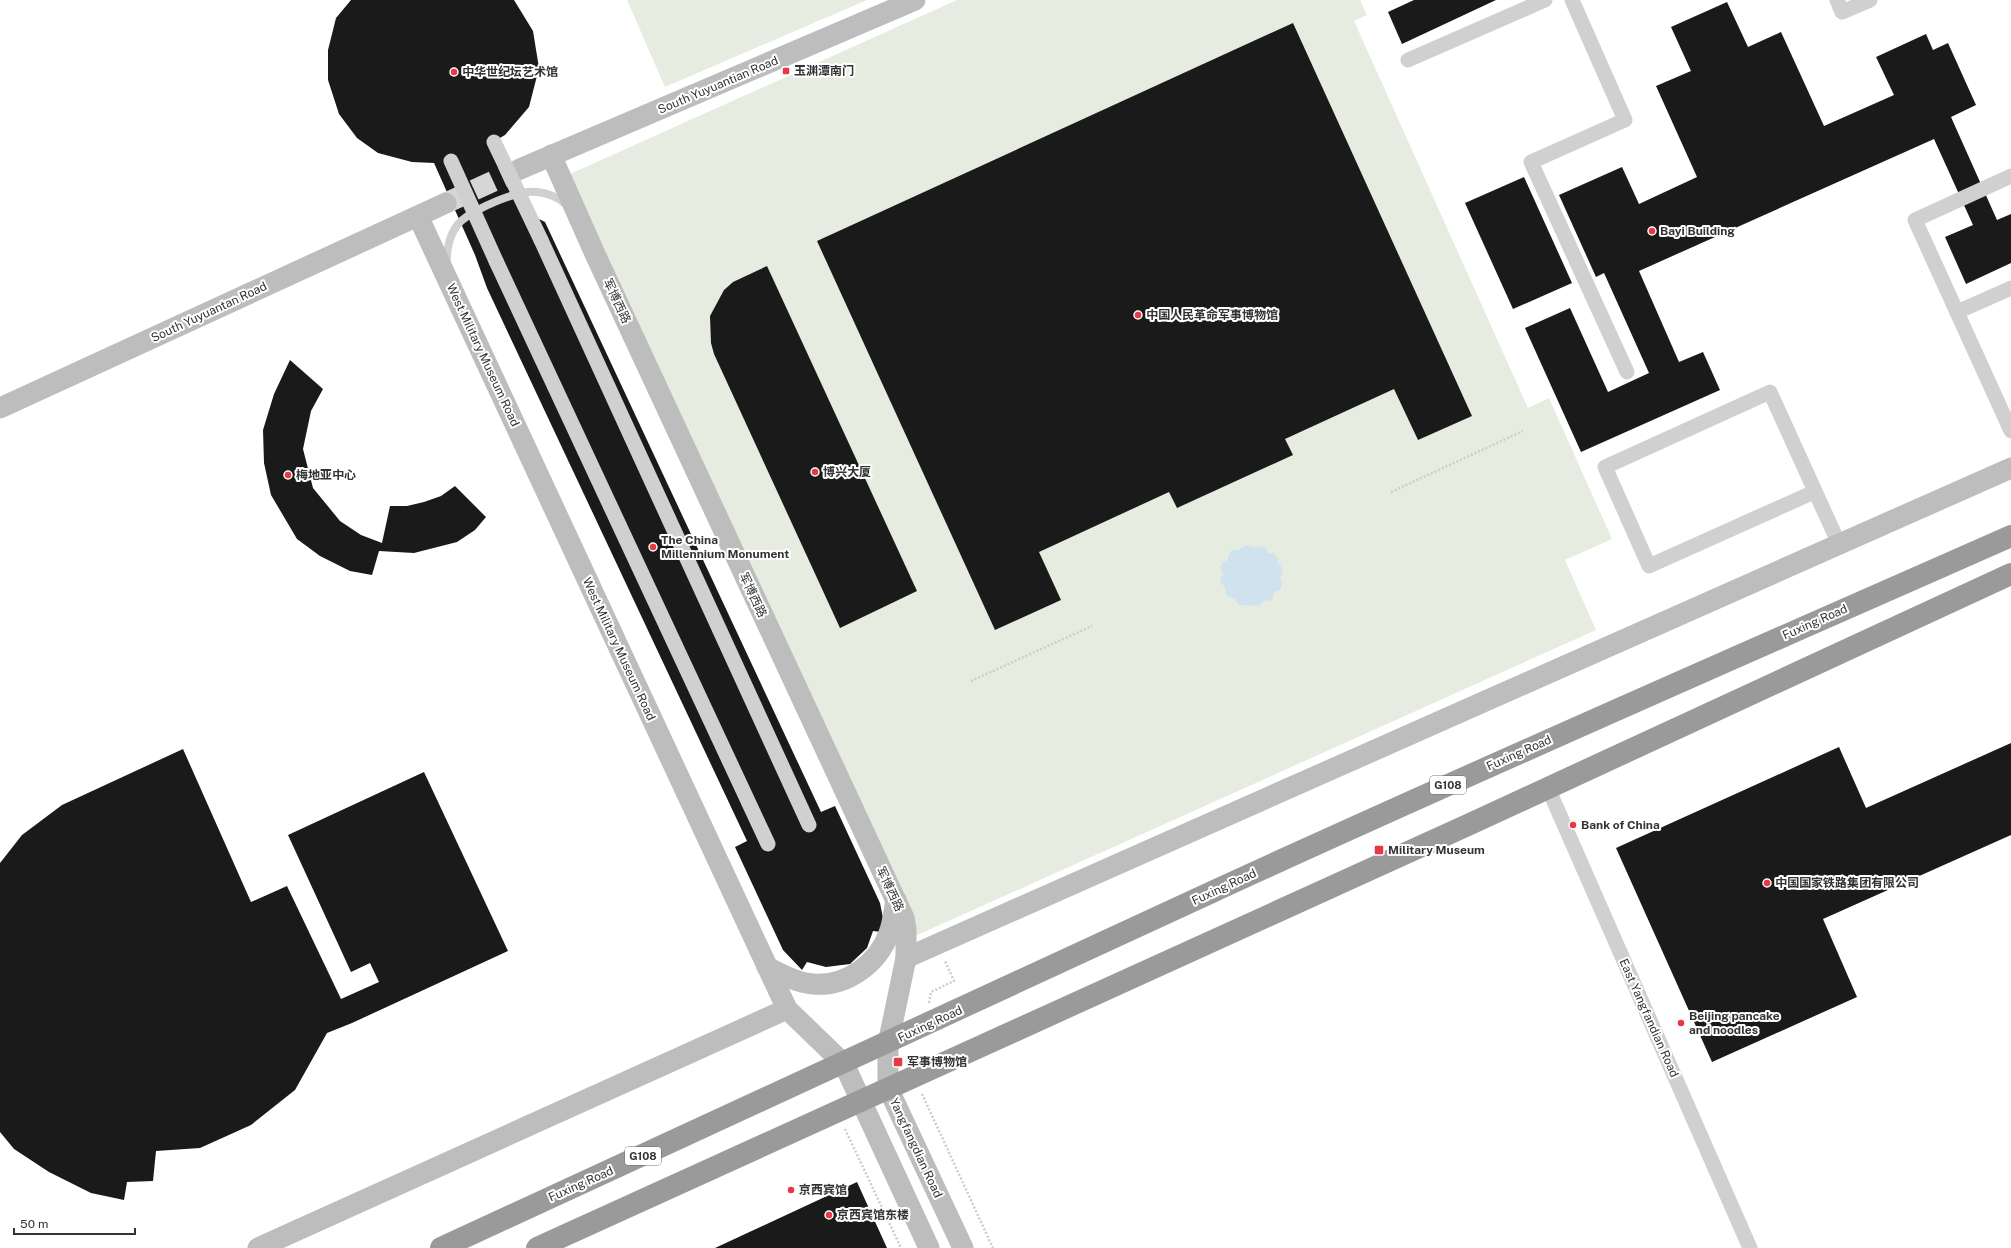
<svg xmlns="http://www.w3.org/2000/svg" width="2011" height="1248" font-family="'Public Sans','Noto Sans SC',sans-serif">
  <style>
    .green { fill: #e6ecdf }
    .water { fill: #cfe2ee }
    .building { fill: #1a1a1a }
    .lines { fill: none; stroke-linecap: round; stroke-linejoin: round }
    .secondary-tunnel { stroke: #d6d6d6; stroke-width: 21; stroke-dasharray: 21 10; stroke-linecap: butt }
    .path { stroke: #cdcdcd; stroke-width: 2.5; stroke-dasharray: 2 2; stroke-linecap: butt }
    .lane { stroke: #d0d0d0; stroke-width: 8 }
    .street { stroke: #d0d0d0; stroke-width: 15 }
    .secondary { stroke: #bdbdbd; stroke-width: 21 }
    .highway { stroke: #9a9a9a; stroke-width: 22 }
    .street-bridge { stroke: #d0d0d0; stroke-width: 15 }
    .poi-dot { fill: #e63946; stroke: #fff; stroke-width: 1.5 }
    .labels { text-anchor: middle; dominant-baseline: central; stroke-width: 4; stroke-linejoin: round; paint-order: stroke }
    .shield { fill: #fff; stroke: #707070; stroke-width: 1 }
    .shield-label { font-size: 11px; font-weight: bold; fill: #333 }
    .poi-label { font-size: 12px; font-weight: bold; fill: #333; stroke: #fff; text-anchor: start }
    .street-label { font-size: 12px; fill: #333; stroke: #fff }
  </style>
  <rect width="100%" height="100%" fill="#fff"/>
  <g class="green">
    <path d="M627 0H867L665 87Z"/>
    <path d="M957 0H1360L1367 15 1354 21 1528 408 1549 398 1612 539 1565 560 1596 630 913 937 570 174Z"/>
  </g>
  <path class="water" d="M1246 545C1248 545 1250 547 1253 547 1260 548 1265 543 1268 553H1274L1278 559 1277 563 1280 564 1283 572 1280 578 1282 584 1280 590 1274 592 1272 600 1263 601 1259 606 1239 605 1235 599 1226 595 1225 587 1220 582V578L1223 574 1220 568 1223 562 1228 560V556L1232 550H1238Z"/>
  <g class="building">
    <path d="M351 0H514L533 31 539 68 529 107 505 135 498 139 537 218 545 222 821 812 835 806 880 903 883 918 881 932 873 931 867 948 850 964 826 967 807 962 802 970 783 950 735 847 747 841 487 288 475 255 434 163 412 162 378 153 357 138 339 114 328 80V50L336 18Z"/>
    <path d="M1414 0H1496L1402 44 1388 12Z"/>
    <path d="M1727 2 1748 47 1781 32 1824 126 1894 95 1876 57 1926 34 1933 50 1948 43 1976 105 1951 117 1997 220 2011 214V263L1966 284 1945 237 1973 225 1934 139 1639 271 1679 362 1703 352 1720 390 1581 452 1525 328 1570 308 1608 392 1649 373 1604 273 1596 277 1559 195 1622 167 1639 204 1697 177 1656 86 1691 71 1671 27Z"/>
    <path d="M1293 23 1472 416 1418 440 1394 389 1285 439 1293 455 1177 508 1169 492 1039 552 1061 600 995 630 817 241Z"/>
    <path d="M1524 177 1572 283 1513 309 1465 203Z"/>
    <path d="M767 266 917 591 840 628 714 354 711 343 710 316 724 290 733 282Z"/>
    <path d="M290 360 323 389 311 411 303 449 313 488 340 521 361 535 382 543 390 506H407L424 502 441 496 455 486 486 517 475 530 457 542 414 553 379 551 372 575 350 571 320 556 297 539 271 495 264 463 263 430 274 394Z"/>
    <path d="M2011 743V835L1823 919 1857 997 1712 1062 1616 848 1839 747 1866 808Z"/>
    <path d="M183 749 251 902 287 886 341 999 379 982 370 963 351 972 288 835 424 772 508 951 352 1023 327 1033 295 1090 251 1125 200 1148 156 1151 153 1181 127 1182 124 1200 91 1193 49 1172 14 1149 0 1132V863L22 835 62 805Z"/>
    <path d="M857 1182 887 1248H715Z"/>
  </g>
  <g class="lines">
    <path class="secondary-tunnel" d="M446 203 520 169"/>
    <g class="path">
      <path d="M1391 492 1523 431"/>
      <path d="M971 681 1092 626"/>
      <path d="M929 1003 931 992 954 981 945 961"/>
      <path d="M922 1094 993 1248"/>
      <path d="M845 1129 901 1248"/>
    </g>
    <path class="lane" d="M447 264C446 250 450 231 461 221 475 209 518 189 537 192 548 193 559 198 567 205"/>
    <g class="street">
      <path d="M1572 0 1625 120 1531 162 1627 372"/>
      <path d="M1837 0 1842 12 1870 0"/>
      <path d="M1408 60 1545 0"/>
      <path d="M2011 176 1915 220 2011 431"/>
      <path d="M541 240 809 825"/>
      <path d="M496 261 768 844"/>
      <path d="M1957 312 2011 288"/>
      <path d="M1814 492 1649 566 1605 467 1770 392 1839 544"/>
      <path d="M1548 788 1750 1248"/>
    </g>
    <g class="secondary">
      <path d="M551 155 595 254 904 918 906 929V958L888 1044V1088L963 1248"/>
      <path d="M520 169 915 0"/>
      <path d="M418 216 787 1009 844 1064 929 1248"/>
      <path d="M0 408 446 203"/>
      <path d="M906 958 2011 468"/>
      <path d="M767 967C781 974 797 983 813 984 846 987 878 964 889 933 893 923 894 911 896 900"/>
      <path d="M258 1248 787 1009"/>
    </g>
    <g class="highway">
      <path d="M441 1248C699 1131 956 1012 1212 892 1477 770 1744 654 2011 536"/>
      <path d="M537 1248 1470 824 2011 574"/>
    </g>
    <g class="street-bridge">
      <path d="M494 142 541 240"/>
      <path d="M451 161 496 261"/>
    </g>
  </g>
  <g class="poi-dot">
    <rect x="782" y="67" width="8" height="8" rx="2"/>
    <circle cx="454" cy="72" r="4"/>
    <circle cx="1652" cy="231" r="4"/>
    <circle cx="1138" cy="315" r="4"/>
    <circle cx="815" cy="472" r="4"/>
    <circle cx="288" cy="475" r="4"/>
    <circle cx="653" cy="547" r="4"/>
    <circle cx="1573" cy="825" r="4"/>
    <rect x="1374" y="845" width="10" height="10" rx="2"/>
    <circle cx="1767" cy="883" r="4"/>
    <circle cx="1681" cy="1023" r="4"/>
    <rect x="893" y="1057" width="10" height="10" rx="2"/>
    <circle cx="791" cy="1190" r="4"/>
    <circle cx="829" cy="1215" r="4"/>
  </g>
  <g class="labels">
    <g class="shield">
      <rect x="1430" y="776" width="36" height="18" rx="3"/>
      <rect x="625" y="1147" width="36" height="18" rx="3"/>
    </g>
    <g class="shield-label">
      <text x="1448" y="785">G108</text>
      <text x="643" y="1156">G108</text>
    </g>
    <g class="poi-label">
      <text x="794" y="71">玉渊潭南门</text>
      <text x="462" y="72">中华世纪坛艺术馆</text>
      <text x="1660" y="231">Bayi Building</text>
      <text x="1146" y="315">中国人民革命军事博物馆</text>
      <text x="823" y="472">博兴大厦</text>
      <text x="296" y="475">梅地亚中心</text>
      <text x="661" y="540">The China<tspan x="661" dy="14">Millennium Monument</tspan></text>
      <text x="1581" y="825">Bank of China</text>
      <text x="1388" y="850">Military Museum</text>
      <text x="1775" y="883">中国国家铁路集团有限公司</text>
      <text x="1689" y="1016">Beijing pancake<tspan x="1689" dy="14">and noodles</tspan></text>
      <text x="907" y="1062">军事博物馆</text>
      <text x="799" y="1190">京西宾馆</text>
      <text x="837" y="1215">京西宾馆东楼</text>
    </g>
    <g class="street-label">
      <text transform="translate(718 85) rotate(-23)">South Yuyuantian Road</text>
      <text transform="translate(617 301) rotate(65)">军博西路</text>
      <text transform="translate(209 312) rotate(-25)">South Yuyuantan Road</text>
      <text transform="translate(483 355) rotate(65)">West Military Museum Road</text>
      <text transform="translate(753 595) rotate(65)">军博西路</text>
      <text transform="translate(1815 622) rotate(-24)">Fuxing Road</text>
      <text transform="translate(619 649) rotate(65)">West Military Museum Road</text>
      <text transform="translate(1519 753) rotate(-24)">Fuxing Road</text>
      <text transform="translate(1224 887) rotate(-25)">Fuxing Road</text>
      <text transform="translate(890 889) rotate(65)">军博西路</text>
      <text transform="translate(1649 1018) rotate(66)">East Yangfandian Road</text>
      <text transform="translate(930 1024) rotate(-25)">Fuxing Road</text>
      <text transform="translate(916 1148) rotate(65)">Yangfangdian Road</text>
      <text transform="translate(581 1184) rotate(-24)">Fuxing Road</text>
    </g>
  </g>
  <path d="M14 1228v6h121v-6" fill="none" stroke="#333333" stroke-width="2"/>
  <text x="20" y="1228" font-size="12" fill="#333333" stroke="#ffffff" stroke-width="3" paint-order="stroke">50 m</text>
</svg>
